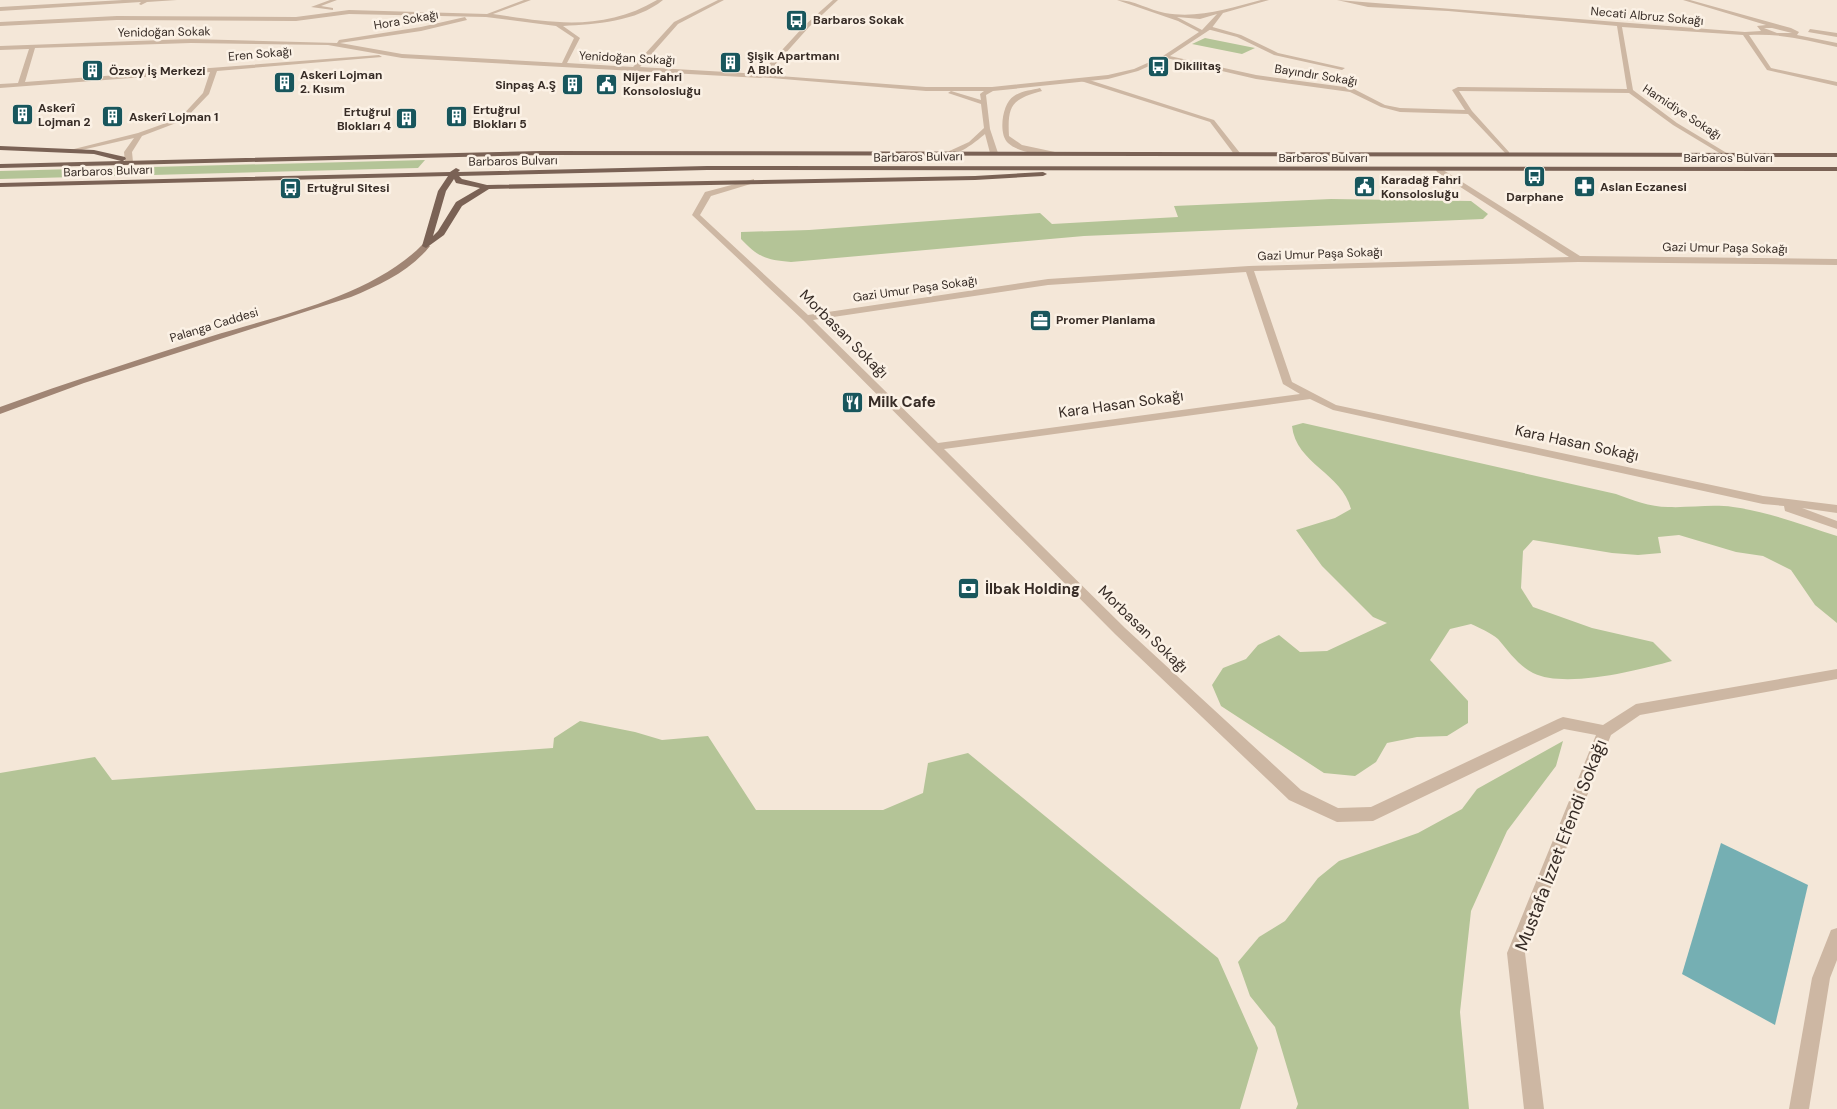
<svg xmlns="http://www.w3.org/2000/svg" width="1837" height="1109" font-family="'DM Sans',sans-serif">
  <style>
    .green { fill: #b4c497 }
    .water { fill: #75afb3 }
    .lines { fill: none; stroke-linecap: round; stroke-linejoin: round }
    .minor { fill: #cdb7a3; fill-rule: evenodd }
    .tertiary { fill: #cdb7a3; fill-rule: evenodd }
    .secondary { fill: #a08574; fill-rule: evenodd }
    .primary { fill: #7a6255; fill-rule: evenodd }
    .labels { text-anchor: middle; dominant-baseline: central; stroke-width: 5; stroke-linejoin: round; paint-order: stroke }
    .far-street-label { font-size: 12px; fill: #372c26; stroke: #fbf1e5 }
    .far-poi-label { font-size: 12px; font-weight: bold; fill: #372c26; stroke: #fbf1e5; text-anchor: start }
    .street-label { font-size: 15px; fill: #372c26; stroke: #fbf1e5 }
    .poi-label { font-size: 15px; font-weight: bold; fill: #372c26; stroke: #fbf1e5; text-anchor: start }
    .near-street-label { font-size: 18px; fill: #372c26; stroke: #fbf1e5 }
  </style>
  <rect width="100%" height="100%" fill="#f4e7d8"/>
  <g class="green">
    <path d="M1205 38 1255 48 1242 54 1192 44Z"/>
    <path d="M425 160 418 168 0 179V171Z"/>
    <path d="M1331 199 1471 201 1488 214 1483 219 1084 236 791 262C766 260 758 257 741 239V232L809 230 1040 213 1052 224 1178 217 1174 206Z"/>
    <path d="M1303 423 1616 494C1632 500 1650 507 1668 507 1690 508 1711 504 1733 507 1770 512 1802 525 1837 536V623L1815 605 1791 570 1763 556 1736 552 1679 535 1658 537 1661 553 1638 555 1612 553 1533 540 1523 551 1521 588 1533 607 1592 628 1653 642 1672 661C1639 670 1565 689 1533 673 1518 665 1509 652 1498 639 1491 633 1480 628 1471 624L1450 629 1430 660 1468 701V723L1447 736 1417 737 1387 743 1376 762 1355 776 1324 773 1221 706 1212 685 1223 668 1246 659 1258 645 1279 635 1300 652 1327 651 1387 623 1373 617 1322 566 1296 530 1335 518 1351 509C1342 473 1296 464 1292 426Z"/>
    <path d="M580 721 635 732 662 740 708 736 756 810H883L923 793 928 763 968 753 1218 958 1258 1048 1240 1109H0V773L95 757 112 780 553 748 554 738Z"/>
    <path d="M1563 741 1556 766 1507 831 1471 911 1460 1012 1469 1109H1296L1298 1104 1275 1027 1250 996 1238 962 1259 937 1285 921 1318 878 1339 861 1418 833 1462 809 1477 789Z"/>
  </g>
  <path class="water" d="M1721 843 1808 885 1775 1025 1682 974Z"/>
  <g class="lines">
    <g class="minor">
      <path d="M123 0H177L147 2 141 5 139 4 141 2 0 11V7Z"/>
      <path d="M330 0H337L321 6 333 8V10L311 7Z"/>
      <path d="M524 0H531L493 14C551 23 603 32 657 0H663C636 22 596 24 563 26L580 38 567 63 633 67 674 22 718 0H724L678 24 640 67 761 74 764 76 761 78 402 58 328 45 191 43 35 48 25 82 379 55 382 57 217 71 209 94 184 120 142 136 132 152 133 162 129 164 125 162 124 152 134 138 73 152 70 150 138 133 180 118 203 93 210 72 0 88V84L18 83 29 49 0 50V46L191 39 337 43 339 40 421 27 465 17 467 20 421 31 340 43 402 54 562 63 574 38 556 26 486 17 349 14 296 21 117 20 0 26V22L117 16 296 17 349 10 487 14Z"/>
      <path d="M1337 0 1745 32 1761 31 1757 26 1766 25 1683 0H1690L1791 28 1799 32 1797 35 1837 43V47C1808 40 1778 33 1749 35L1771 68 1837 82V86L1767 70 1743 35 1622 27 1633 90 1677 123 1730 155V157H1726L1673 125 1629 93 1459 91 1472 111 1509 152V154L1507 155 1468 114 1400 112 1381 107 1350 92 1256 79 1162 57 1165 55 1256 75 1352 88 1385 105 1400 108 1465 110 1452 90 1458 87 1627 89 1617 26 1448 11 1368 7ZM1764 28H1772L1792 33H1777Z"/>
      <path d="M1209 26 1241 35 1278 53 1345 68 1342 70 1274 55 1237 37 1207 29Z"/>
      <path d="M1810 29 1837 33V37L1808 32Z"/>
      <path d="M1083 78 1214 120 1240 153 1234 154 1210 122 1081 81Z"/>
      <path d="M1440 168 1580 256 1837 259V265L1578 262 1254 271 1292 382 1336 405 1763 496 1837 505V513L1802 508 1837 521V529L1785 511 1784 506 1763 504 1333 410 1310 399 944 449 1125 628 1301 790 1338 808 1371 807 1558 719 1563 717 1603 725 1636 704 1837 669V679L1640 715 1611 735 1525 953 1544 1109H1524L1507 953 1596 735 1564 729 1373 821 1337 822 1289 800 1115 634 803 320 692 215 705 192 754 179V183L711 196 700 215 808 315 1048 279 1249 266 1569 257 1437 172 1436 170ZM1246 272 1283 384 1300 394 938 443 813 320 1048 285Z"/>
      <path d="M1837 928V960L1830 978 1809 1109H1789L1812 978 1831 930Z"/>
    </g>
    <g class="tertiary">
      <path d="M833 0H838L809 27 766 75 926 87H992L1108 75 1134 69 1163 56 1199 32 1178 21 1117 0C1134 0 1149 10 1165 13 1198 19 1230 8 1261 0H1269L1223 13 1211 29 1167 58 1138 71 1108 79 993 91 986 95 990 129 998 153 994 155 990 153 985 134C977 141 955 159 945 153L969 142 984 128 981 104 948 93 951 91 981 100 980 94 984 91H926L759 77V75L805 25ZM1217 14 1202 30 1177 17 1200 19Z"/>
      <path d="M1040 88 1042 91C1013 99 1007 104 1009 136L1022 145 1055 152 1057 153 1053 155C1039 154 1019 153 1008 143 998 134 1002 103 1014 96 1021 91 1032 90 1040 88Z"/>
    </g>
    <path class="secondary" d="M423 244 430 246C410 271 380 285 351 297L84 383 0 414V407C69 382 139 359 209 337 277 316 373 296 423 244Z"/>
    <g class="primary">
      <path d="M0 146 94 150 125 157 126 159 123 161 541 151 1837 153V157L541 155 0 168V164L121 161 94 154 0 150Z"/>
      <path d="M707 166 1837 167V171L707 170 459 176 462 179 487 185 975 176 1043 172 1047 174 1043 176 975 180 489 189 462 206 444 235 426 248 422 246 438 191 448 176 0 187V183L450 172 456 168 460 170 458 172ZM454 179 456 183 480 188 456 202 438 231 433 236 446 191Z"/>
    </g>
  </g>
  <defs>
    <symbol id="bus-square" viewBox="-11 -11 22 22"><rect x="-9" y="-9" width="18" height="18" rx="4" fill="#18565c" stroke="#fbf1e5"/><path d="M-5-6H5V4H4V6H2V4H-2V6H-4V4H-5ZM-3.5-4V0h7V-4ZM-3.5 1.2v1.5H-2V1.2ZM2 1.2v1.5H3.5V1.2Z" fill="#fff"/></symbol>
    <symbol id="building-square" viewBox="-11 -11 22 22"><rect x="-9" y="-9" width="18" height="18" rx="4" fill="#18565c" stroke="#fbf1e5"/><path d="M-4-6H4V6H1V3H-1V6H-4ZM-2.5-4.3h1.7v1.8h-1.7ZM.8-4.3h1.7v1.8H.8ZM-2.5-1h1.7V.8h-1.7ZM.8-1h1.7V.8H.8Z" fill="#fff"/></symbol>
    <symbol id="civic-square" viewBox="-11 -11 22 22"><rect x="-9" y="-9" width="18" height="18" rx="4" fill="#18565c" stroke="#fbf1e5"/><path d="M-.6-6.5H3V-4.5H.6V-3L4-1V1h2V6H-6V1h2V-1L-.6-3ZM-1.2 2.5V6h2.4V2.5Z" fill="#fff"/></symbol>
    <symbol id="pharmacy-square" viewBox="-11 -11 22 22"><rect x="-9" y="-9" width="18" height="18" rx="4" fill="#18565c" stroke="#fbf1e5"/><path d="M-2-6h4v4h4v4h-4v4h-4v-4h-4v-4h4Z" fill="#fff"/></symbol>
    <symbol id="office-square" viewBox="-11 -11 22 22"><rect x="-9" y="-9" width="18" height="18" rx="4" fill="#18565c" stroke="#fbf1e5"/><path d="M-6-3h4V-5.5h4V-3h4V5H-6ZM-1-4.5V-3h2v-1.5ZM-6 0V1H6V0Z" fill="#fff"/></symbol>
    <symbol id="restaurant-square" viewBox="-11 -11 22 22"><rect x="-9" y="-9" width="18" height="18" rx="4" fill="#18565c" stroke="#fbf1e5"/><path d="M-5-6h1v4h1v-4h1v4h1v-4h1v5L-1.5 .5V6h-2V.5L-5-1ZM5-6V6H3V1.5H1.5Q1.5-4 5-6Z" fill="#fff"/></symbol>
    <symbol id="bank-square" viewBox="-11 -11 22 22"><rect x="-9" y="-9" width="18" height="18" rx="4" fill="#18565c" stroke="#fbf1e5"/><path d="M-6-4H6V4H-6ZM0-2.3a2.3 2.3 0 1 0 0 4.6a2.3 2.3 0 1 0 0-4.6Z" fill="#fff"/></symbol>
  </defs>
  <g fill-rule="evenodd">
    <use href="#bus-square" x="784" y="8" width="25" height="25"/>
    <use href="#building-square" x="718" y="50" width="25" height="25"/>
    <use href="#bus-square" x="1146" y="54" width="25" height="25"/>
    <use href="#building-square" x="80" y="58" width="25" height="25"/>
    <use href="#building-square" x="272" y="70" width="25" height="25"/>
    <use href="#civic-square" x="594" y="72" width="25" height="25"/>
    <use href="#building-square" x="560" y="72" width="25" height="25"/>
    <use href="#building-square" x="10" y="102" width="25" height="25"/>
    <use href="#building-square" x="100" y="104" width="25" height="25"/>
    <use href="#building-square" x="444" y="104" width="25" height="25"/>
    <use href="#building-square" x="394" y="106" width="25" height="25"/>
    <use href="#bus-square" x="1522" y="164" width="25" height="25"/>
    <use href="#civic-square" x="1352" y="174" width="25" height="25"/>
    <use href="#pharmacy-square" x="1572" y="174" width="25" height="25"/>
    <use href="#bus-square" x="278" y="176" width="25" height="25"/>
    <use href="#office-square" x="1028" y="308" width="25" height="25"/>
    <use href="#restaurant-square" x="840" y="390" width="25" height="25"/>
    <use href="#bank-square" x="956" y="576" width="25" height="25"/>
  </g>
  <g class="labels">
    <g class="far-street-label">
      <text transform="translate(1647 16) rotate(5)">Necati Albruz Sokağı</text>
      <text transform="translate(406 20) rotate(-10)">Hora Sokağı</text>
      <text transform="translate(164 32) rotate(-1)">Yenidoğan Sokak</text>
      <text transform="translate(260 54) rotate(-5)">Eren Sokağı</text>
      <text transform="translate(627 58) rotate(3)">Yenidoğan Sokağı</text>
      <text transform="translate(1316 75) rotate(9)">Bayındır Sokağı</text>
      <text transform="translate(1682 112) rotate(33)">Hamidiye Sokağı</text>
      <text transform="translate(918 157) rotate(-1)">Barbaros Bulvarı</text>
      <text x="1323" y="158">Barbaros Bulvarı</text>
      <text x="1728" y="158">Barbaros Bulvarı</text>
      <text transform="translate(513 161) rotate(-1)">Barbaros Bulvarı</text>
      <text transform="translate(108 171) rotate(-2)">Barbaros Bulvarı</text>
      <text transform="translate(1725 248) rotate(1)">Gazi Umur Paşa Sokağı</text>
      <text transform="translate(1320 254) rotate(-2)">Gazi Umur Paşa Sokağı</text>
      <text transform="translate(915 289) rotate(-8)">Gazi Umur Paşa Sokağı</text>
      <text transform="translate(214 325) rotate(-17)">Palanga Caddesi</text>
    </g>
    <g class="far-poi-label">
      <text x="813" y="20">Barbaros Sokak</text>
      <text x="747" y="56">Şişik Apartmanı<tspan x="747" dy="14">A Blok</tspan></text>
      <text x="1174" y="66">Dikilitaş</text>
      <text x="109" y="71">Özsoy İş Merkezi</text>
      <text x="300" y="75">Askeri Lojman<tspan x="300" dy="14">2. Kısım</tspan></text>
      <text x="623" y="77">Nijer Fahri<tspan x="623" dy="14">Konsolosluğu</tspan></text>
      <text x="556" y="85" text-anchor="end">Sinpaş A.Ş</text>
      <text x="38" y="108">Askerî<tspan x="38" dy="14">Lojman 2</tspan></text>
      <text x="473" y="110">Ertuğrul<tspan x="473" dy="14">Blokları 5</tspan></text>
      <text x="391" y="112" text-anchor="end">Ertuğrul<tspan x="391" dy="14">Blokları 4</tspan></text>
      <text x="129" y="117">Askerî Lojman 1</text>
      <text x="1381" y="180">Karadağ Fahri<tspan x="1381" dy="14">Konsolosluğu</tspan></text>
      <text x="1600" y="187">Aslan Eczanesi</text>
      <text x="307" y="188">Ertuğrul Sitesi</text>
      <text x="1535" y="197" text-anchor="middle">Darphane</text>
      <text x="1056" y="320">Promer Planlama</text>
    </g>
    <g class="street-label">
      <text transform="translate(844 334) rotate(45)">Morbasan Sokağı</text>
      <text transform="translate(1121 404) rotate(-8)">Kara Hasan Sokağı</text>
      <text transform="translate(1577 443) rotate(12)">Kara Hasan Sokağı</text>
      <text transform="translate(1143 629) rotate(44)">Morbasan Sokağı</text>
    </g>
    <g class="poi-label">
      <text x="868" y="402">Milk Cafe</text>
      <text x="985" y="589">İlbak Holding</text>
    </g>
    <g class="near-street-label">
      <text transform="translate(1561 845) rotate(-69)">Mustafa İzzet Efendi Sokağı</text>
    </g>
  </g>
</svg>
